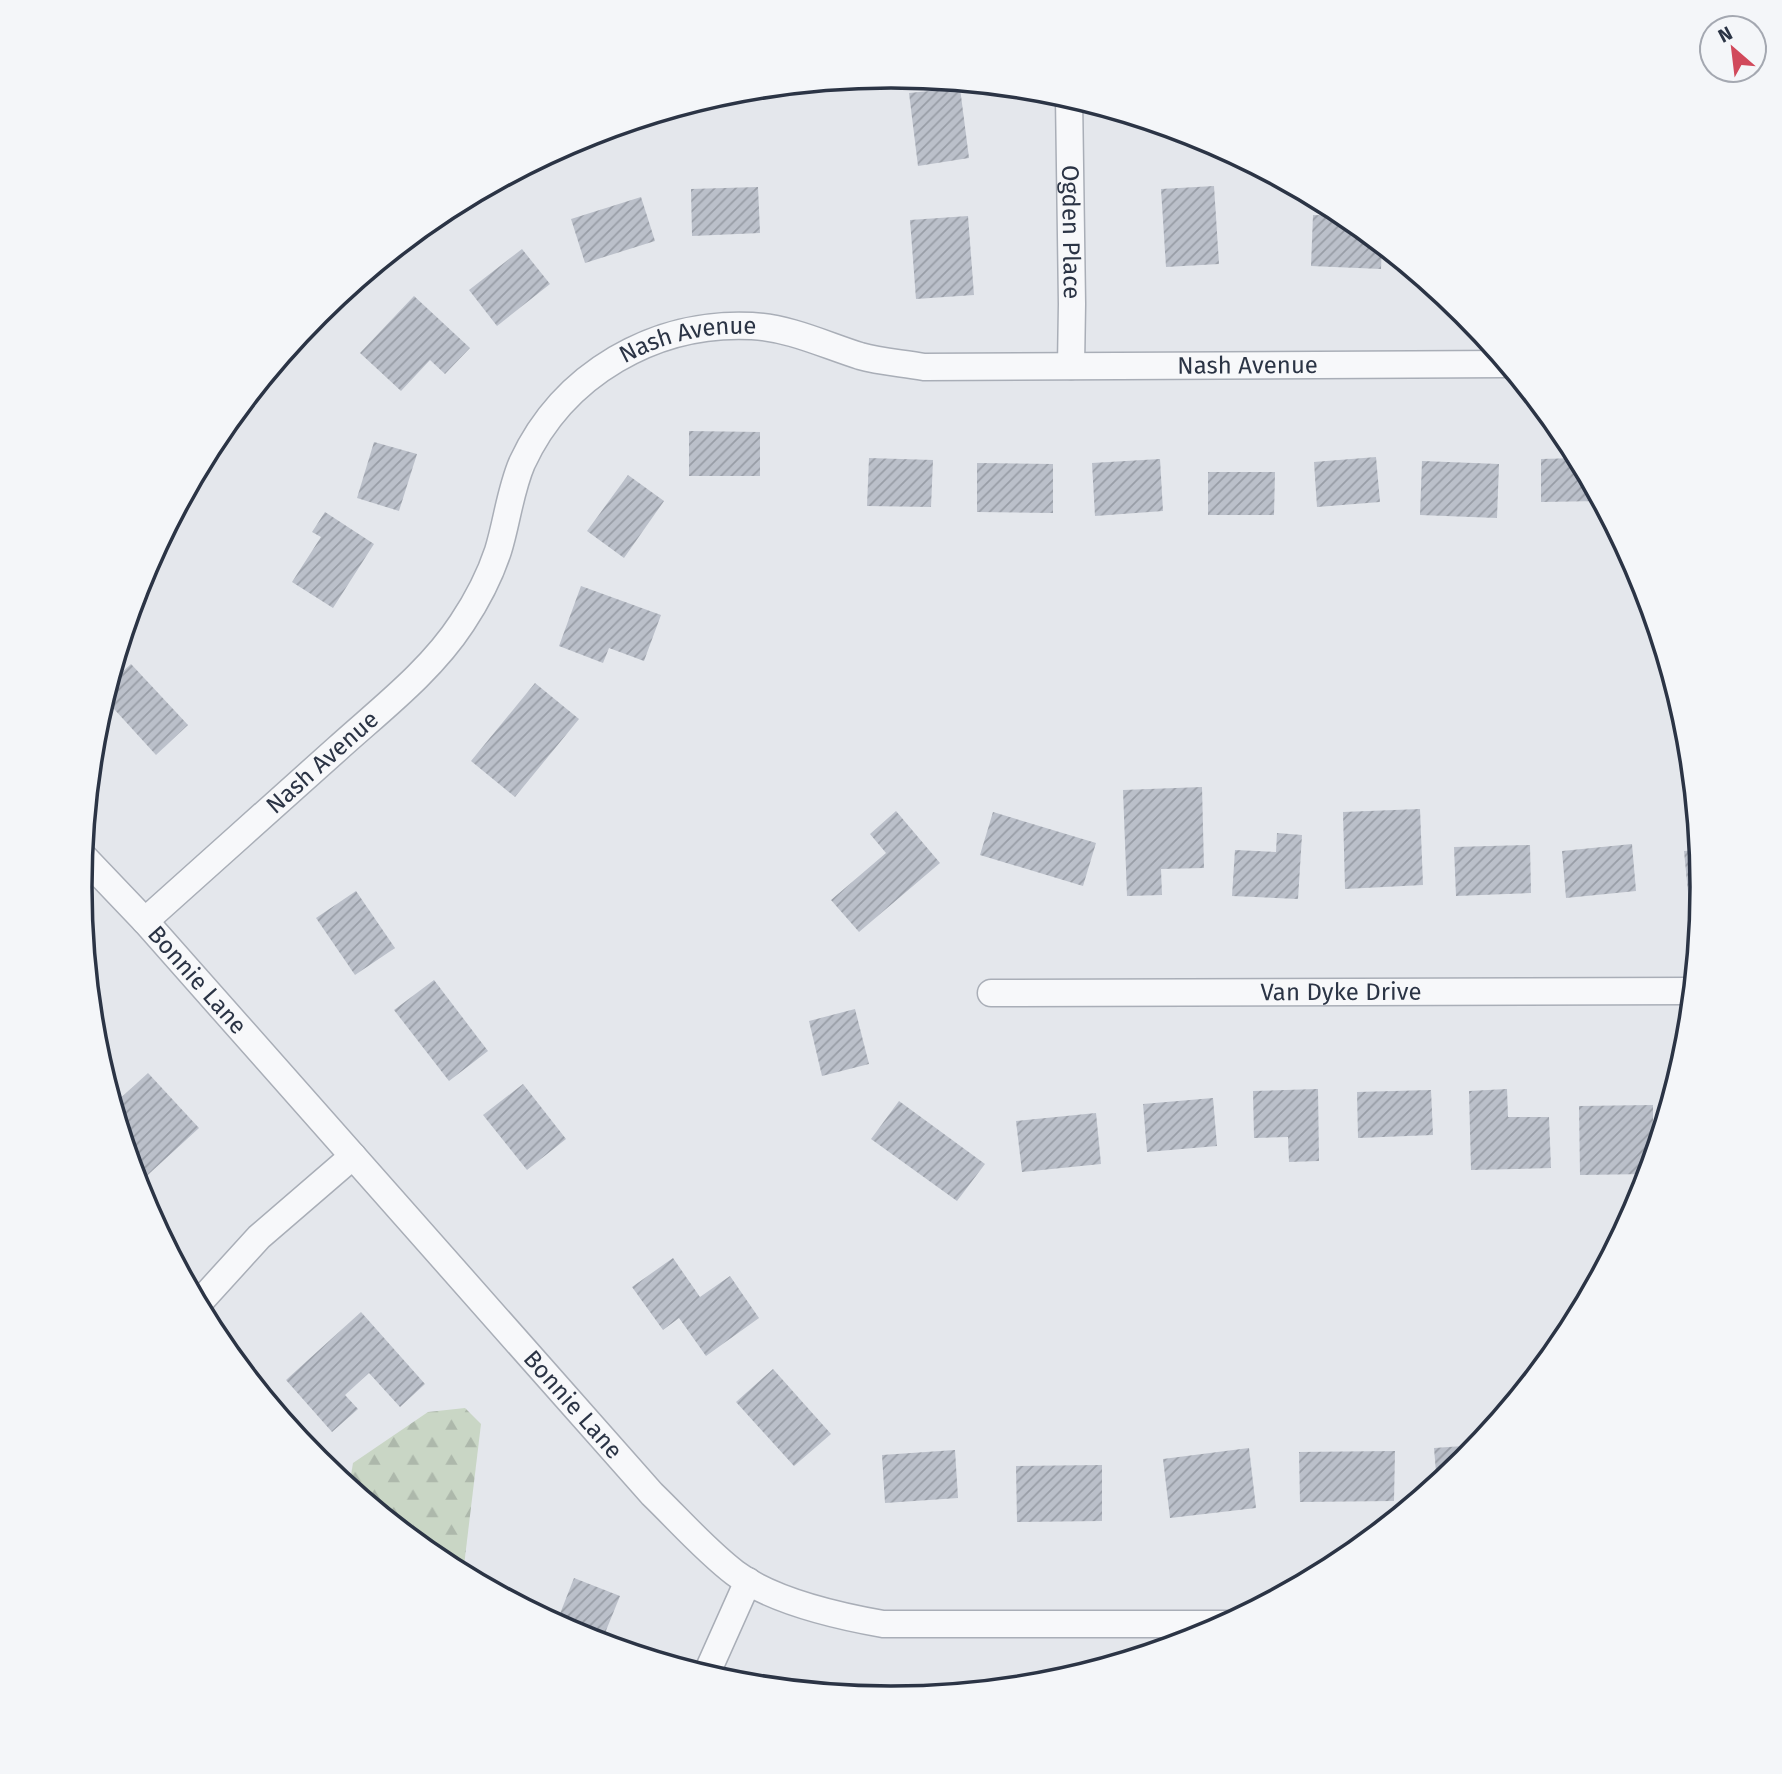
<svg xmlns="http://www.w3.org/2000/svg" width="1782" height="1774" font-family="'Fira Sans',sans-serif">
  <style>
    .forest { fill: url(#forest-firs) }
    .building { fill: url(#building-hatch) }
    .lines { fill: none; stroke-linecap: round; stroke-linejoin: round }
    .street-casing { stroke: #a9aeb7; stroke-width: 29 }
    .street { stroke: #f7f8fa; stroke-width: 26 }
    .labels { text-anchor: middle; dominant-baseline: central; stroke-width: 6; stroke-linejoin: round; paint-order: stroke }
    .street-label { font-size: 24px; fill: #2b3445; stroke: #f4f6f9 }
    .rim { fill: none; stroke: #2b3445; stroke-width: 3.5 }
  </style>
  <defs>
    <pattern id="forest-firs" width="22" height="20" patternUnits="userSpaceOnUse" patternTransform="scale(1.75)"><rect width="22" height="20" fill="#c9d6c5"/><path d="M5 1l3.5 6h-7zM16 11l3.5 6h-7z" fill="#adb8ab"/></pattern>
    <pattern id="building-hatch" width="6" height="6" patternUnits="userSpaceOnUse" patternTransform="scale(1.75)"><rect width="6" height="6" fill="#bbc0ca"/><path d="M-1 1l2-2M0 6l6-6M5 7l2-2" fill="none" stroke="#989da6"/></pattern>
  </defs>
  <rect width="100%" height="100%" fill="#e4e7ec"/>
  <path class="forest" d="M465 1408 481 1424 463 1574 440 1562 349 1487 353 1463 428 1412Z"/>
  <g class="building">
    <path d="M960 88 969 158 918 166 909 93Z"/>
    <path d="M1214 186 1219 264 1166 267 1161 189Z"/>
    <path d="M758 187 760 233 692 236 691 189Z"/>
    <path d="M641 197 655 241 585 263 571 219Z"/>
    <path d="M1313 215 1347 216 1382 245 1381 269 1311 266Z"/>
    <path d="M968 216 974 295 916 299 910 220Z"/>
    <path d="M522 249 550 284 497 326 469 290Z"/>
    <path d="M414 296 470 348 445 374 430 360 401 391 360 353Z"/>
    <path d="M689 431 760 432V476H689Z"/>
    <path d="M374 442 417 454 399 511 357 498Z"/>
    <path d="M1376 457 1380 502 1317 507 1314 462Z"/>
    <path d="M869 458 933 460 931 507 867 506Z"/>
    <path d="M1578 458 1601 501 1541 502V459Z"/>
    <path d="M1160 459 1163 511 1095 516 1092 463Z"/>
    <path d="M1422 461 1499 464 1497 518 1420 515Z"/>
    <path d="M977 463 1053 464V513L977 512Z"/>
    <path d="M1208 472H1275L1274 515H1208Z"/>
    <path d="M628 475 664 501 624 558 587 531Z"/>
    <path d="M325 512 374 544 333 608 292 582 321 537 312 532Z"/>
    <path d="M581 586 661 615 644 661 609 648 603 663 559 646Z"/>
    <path d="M131 664 188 725 156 755 104 698 108 685Z"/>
    <path d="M535 683 579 719 515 797 471 761Z"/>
    <path d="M1202 787 1204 868 1161 869 1162 895 1127 896 1123 790Z"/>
    <path d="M1420 809 1423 885 1345 889 1343 812Z"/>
    <path d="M896 811 940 863 859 932 831 900 886 853 870 834Z"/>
    <path d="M993 812 1096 843 1083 886 980 855Z"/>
    <path d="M1277 833 1302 835 1298 899 1232 896 1235 850 1276 852Z"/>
    <path d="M1632 844 1636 891 1566 898 1562 851Z"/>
    <path d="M1530 845 1531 893 1456 896 1454 847Z"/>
    <path d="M1699 850 1703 887 1701 901 1689 903 1684 851Z"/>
    <path d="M356 891 395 948 355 975 316 918Z"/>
    <path d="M434 980 488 1051 449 1081 394 1010Z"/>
    <path d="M855 1009 869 1064 822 1076 809 1021Z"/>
    <path d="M148 1073 199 1128 139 1183 136 1180 113 1105Z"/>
    <path d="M523 1084 566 1139 527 1170 483 1115Z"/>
    <path d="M1318 1089 1319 1161 1289 1162 1288 1137 1254 1138 1253 1091Z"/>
    <path d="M1507 1089 1508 1117H1549L1551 1168 1471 1170 1469 1091Z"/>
    <path d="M1431 1090 1433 1135 1358 1138 1357 1092Z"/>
    <path d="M1213 1098 1217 1146 1147 1152 1143 1104Z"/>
    <path d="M899 1101 985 1164 957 1201 871 1139Z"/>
    <path d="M1653 1105V1157L1648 1174 1580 1175 1579 1106Z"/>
    <path d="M1096 1113 1101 1164 1022 1172 1016 1121Z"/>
    <path d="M673 1258 700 1297 730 1276 759 1318 706 1356 679 1318 663 1330 632 1287Z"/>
    <path d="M361 1312 425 1384 400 1407 369 1373 345 1395 358 1409 332 1432 286 1380Z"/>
    <path d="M773 1369 831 1434 794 1466 736 1402Z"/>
    <path d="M1478 1445 1465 1461 1437 1484 1434 1448Z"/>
    <path d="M1249 1448 1256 1508 1170 1518 1163 1459Z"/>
    <path d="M955 1450 958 1498 885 1503 882 1455Z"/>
    <path d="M1395 1451 1394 1501 1300 1502 1299 1452Z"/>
    <path d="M1102 1465V1521L1017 1522 1016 1466Z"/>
    <path d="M574 1578 620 1596 601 1643 580 1637 556 1624Z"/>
  </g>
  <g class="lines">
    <defs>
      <g id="street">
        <path id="s1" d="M1069 97 1072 304 1071 366"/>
        <path id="s2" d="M82 855 145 921 652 1494C679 1520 705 1550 735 1573 772 1601 838 1616 883 1624H1227"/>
        <path id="s3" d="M145 921C209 864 273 806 337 749 380 710 430 672 462 623 476 602 490 575 498 551 507 522 510 491 522 463 563 374 655 321 752 326 790 328 825 345 860 356 881 362 903 363 924 367L1507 364"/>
        <path id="s4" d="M991 993 1693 991"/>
        <path d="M198 1304 259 1237 353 1156"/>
        <path d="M706 1675 748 1581"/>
      </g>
    </defs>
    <use href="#street" class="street-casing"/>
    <use href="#street" class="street"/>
  </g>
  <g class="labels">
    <g class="street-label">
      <text stroke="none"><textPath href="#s1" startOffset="135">Ogden Place</textPath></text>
      <text stroke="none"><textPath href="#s3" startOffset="826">Nash Avenue</textPath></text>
      <text stroke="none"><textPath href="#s3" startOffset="1393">Nash Avenue</textPath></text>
      <text stroke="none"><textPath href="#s3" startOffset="238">Nash Avenue</textPath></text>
      <text stroke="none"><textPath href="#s2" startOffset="170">Bonnie Lane</textPath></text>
      <text stroke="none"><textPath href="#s4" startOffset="350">Van Dyke Drive</textPath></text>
      <text stroke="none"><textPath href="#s2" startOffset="737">Bonnie Lane</textPath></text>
    </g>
  </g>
  <path d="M0 0H1782V1774H0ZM92 887a799 799 0 1 1 1598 0a799 799 0 1 1-1598 0Z" fill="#f4f6f9" fill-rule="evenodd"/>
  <path class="rim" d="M92 887a799 799 0 1 1 1598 0a799 799 0 1 1-1598 0Z"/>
  <g transform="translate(1733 49) rotate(332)"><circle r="33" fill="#f4f6f9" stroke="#a4a8b1" stroke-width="2"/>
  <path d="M0-5L12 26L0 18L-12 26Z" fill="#d1495b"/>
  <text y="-10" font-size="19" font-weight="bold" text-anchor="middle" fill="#2b3445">N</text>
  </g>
</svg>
